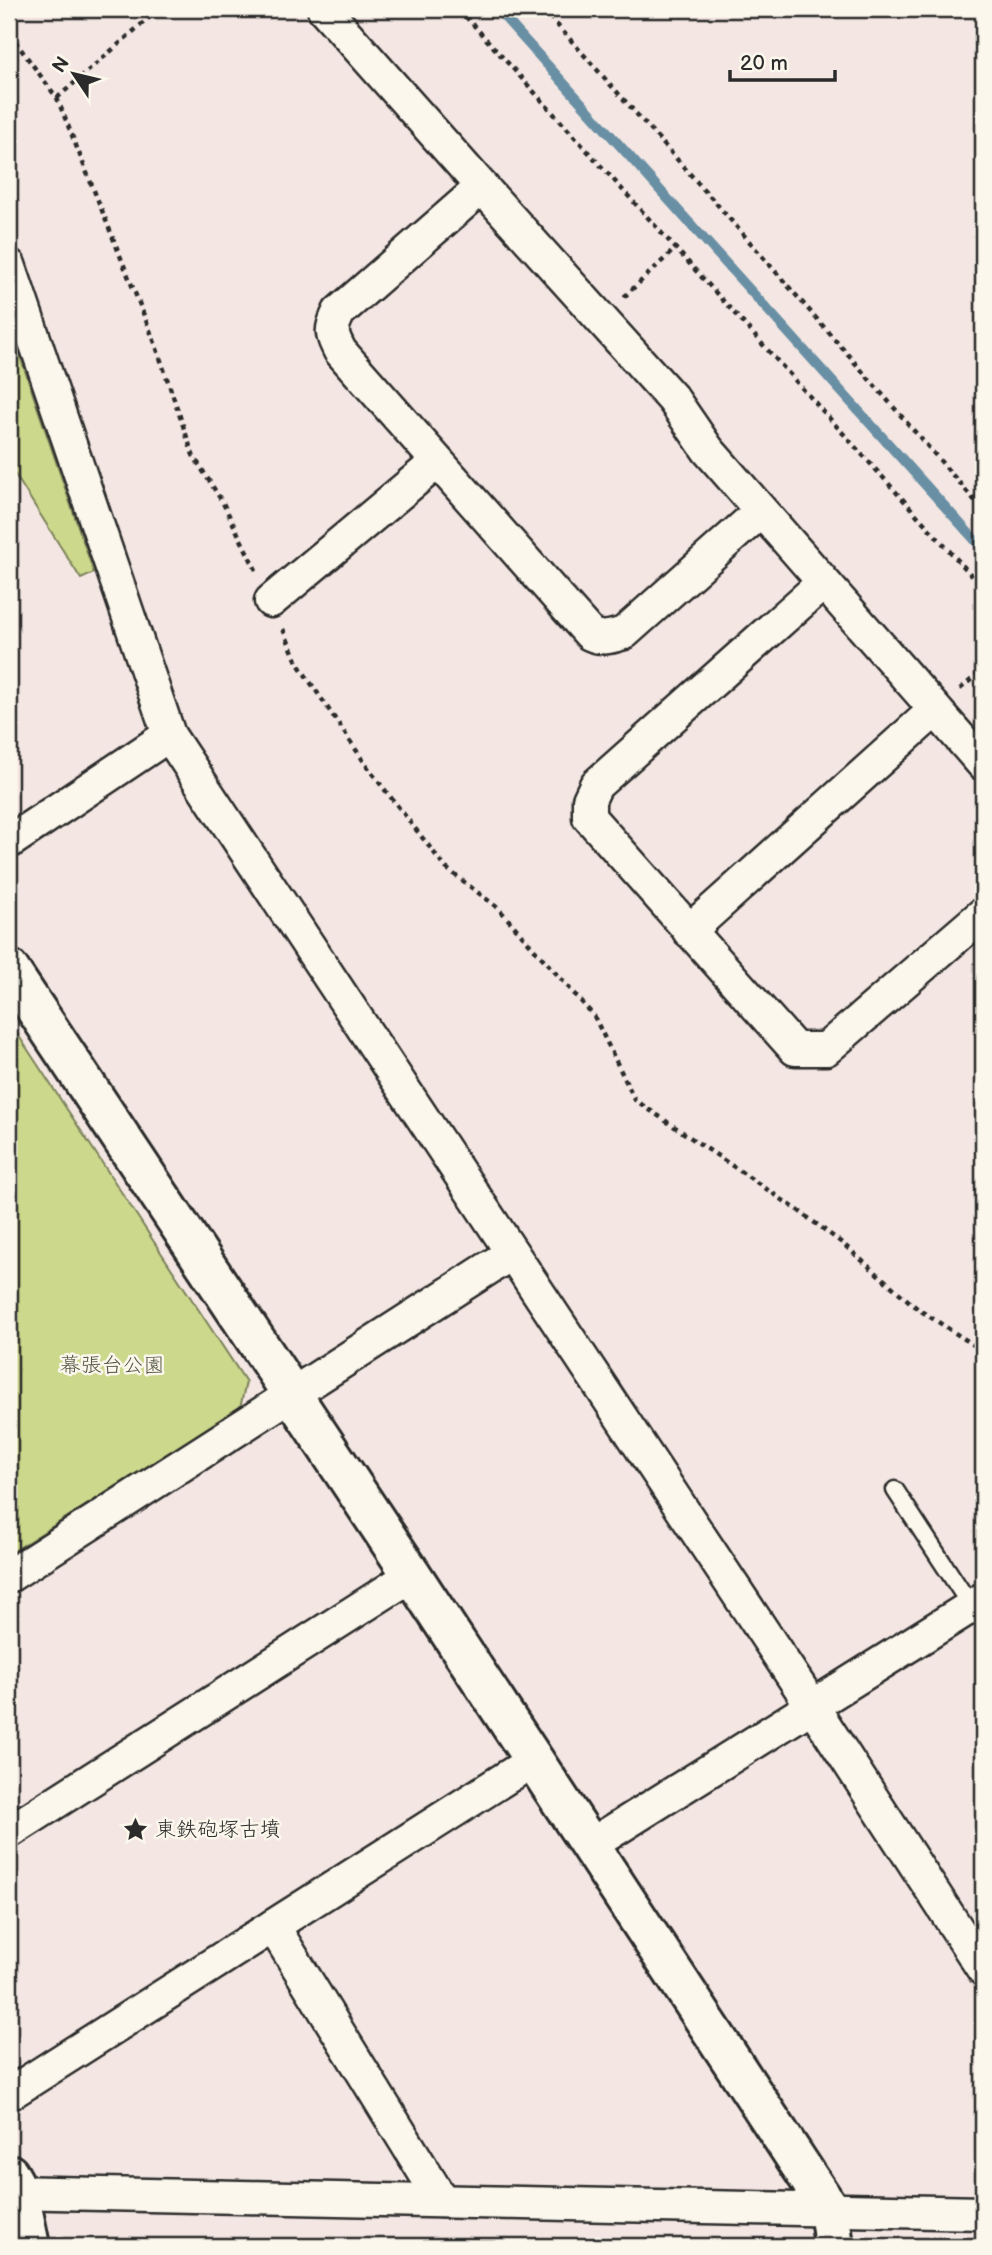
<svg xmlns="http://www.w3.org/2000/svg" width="992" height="2255" font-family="'Balsamiq Sans','Klee One',sans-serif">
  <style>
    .green { fill: #ccd88b; stroke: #7c825b; stroke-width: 2 }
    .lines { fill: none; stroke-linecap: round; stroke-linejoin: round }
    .stream { stroke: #698fa4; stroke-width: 10 }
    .building { fill: #d9a5c0; stroke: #2b2b2b; stroke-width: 2 }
    .service-casing { stroke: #2b2b2b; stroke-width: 21 }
    .minor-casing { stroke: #2b2b2b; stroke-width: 37 }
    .tertiary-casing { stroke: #2b2b2b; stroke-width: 44 }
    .path { stroke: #2b2b2b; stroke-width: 4.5; stroke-dasharray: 5 5; stroke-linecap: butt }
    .service { stroke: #fbf7ec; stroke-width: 16 }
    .minor { stroke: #fbf7ec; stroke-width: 32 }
    .tertiary { stroke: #fbf7ec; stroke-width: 38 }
    .labels { text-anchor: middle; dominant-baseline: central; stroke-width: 5; stroke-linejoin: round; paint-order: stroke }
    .park-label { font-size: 21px; fill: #535643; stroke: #fbf7ec }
    .poi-label { font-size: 21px; fill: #2b2b2b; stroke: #fbf7ec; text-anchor: start }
  </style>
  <rect width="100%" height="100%" fill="#f4e7e3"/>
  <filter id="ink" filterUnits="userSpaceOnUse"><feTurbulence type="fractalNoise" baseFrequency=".0143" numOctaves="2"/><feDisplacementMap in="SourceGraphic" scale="14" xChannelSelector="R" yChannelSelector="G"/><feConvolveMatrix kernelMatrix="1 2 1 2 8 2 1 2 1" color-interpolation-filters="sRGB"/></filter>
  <g filter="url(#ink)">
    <g class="green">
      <path d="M9 324 94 573 81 579 9 465Z"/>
      <path d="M9 1021 246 1382 240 1408 9 1554Z"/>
    </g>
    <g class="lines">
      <path class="stream" d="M497 9 983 549"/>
    </g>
    <path class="building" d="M102 2241 157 2244V2246H101Z"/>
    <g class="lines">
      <defs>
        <path id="service" d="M895 1490 971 1606"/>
        <g id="minor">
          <path d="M324 9 482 187"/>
          <path d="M9 265 169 735 813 1707 983 1969"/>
          <path d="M761 511 624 633C611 637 603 640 590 634L340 351C331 333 330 330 339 312L482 187 673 399 708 450 983 764"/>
          <path d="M823 583 596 785 589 800V817L795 1049H826L983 914"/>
          <path d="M271 601 437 462"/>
          <path d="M9 842 169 735"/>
          <path d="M689 931 935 710"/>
          <path d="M9 1576 512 1253"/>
          <path d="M9 1832 412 1575"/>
          <path d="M589 1846 983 1599"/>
          <path d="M273 1926 442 2201"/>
          <path d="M9 2094 534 1760"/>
          <path d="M9 2192 983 2213"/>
        </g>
        <g id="tertiary">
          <path d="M9 969 412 1575 829 2209 834 2246"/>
          <path d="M9 2174 19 2192 30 2246"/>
        </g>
      </defs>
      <use href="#service" class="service-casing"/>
      <use href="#minor" class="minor-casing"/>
      <use href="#tertiary" class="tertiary-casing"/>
      <g class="path">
        <path d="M459 9 983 588"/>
        <path d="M543 9 715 202 983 510"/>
        <path d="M9 33 57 98 155 343 193 455 223 503 256 570"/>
        <path d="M57 98 159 9"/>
        <path d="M624 297 676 248"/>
        <path d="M283 629 298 664 371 772 446 868 498 908 594 1016 635 1100 799 1211 842 1243 918 1309 983 1351"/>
        <path d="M960 689 983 670"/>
      </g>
      <use href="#service" class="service"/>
      <use href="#minor" class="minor"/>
      <use href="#tertiary" class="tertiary"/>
    </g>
  </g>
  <defs>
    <symbol id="sight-bare" viewBox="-9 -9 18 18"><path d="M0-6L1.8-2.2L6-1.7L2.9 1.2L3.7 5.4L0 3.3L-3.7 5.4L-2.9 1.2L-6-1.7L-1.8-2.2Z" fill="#2b2b2b" stroke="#fbf7ec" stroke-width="2.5" paint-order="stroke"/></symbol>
  </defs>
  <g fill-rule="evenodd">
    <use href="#sight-bare" x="118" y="1812" width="35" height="35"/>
  </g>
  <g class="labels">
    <g class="park-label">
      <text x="112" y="1365">幕張台公園</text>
    </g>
    <g class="poi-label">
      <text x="155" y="1829">東鉄砲塚古墳</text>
    </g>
  </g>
  <rect width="992" height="2255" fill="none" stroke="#fbf7ec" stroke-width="35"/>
  <rect x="18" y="18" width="957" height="2220" fill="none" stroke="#2b2b2b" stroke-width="2.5" filter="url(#ink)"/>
  <g transform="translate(74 74) rotate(305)" stroke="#fbf7ec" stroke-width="5" paint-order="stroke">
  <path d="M0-5L12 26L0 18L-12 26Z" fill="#2b2b2b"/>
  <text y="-10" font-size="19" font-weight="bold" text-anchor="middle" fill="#2b2b2b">N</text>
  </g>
  <path d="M730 70v10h105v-10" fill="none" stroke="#2b2b2b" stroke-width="3.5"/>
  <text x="740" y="70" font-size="21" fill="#2b2b2b" stroke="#fbf7ec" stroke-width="5" paint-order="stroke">20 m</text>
</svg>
